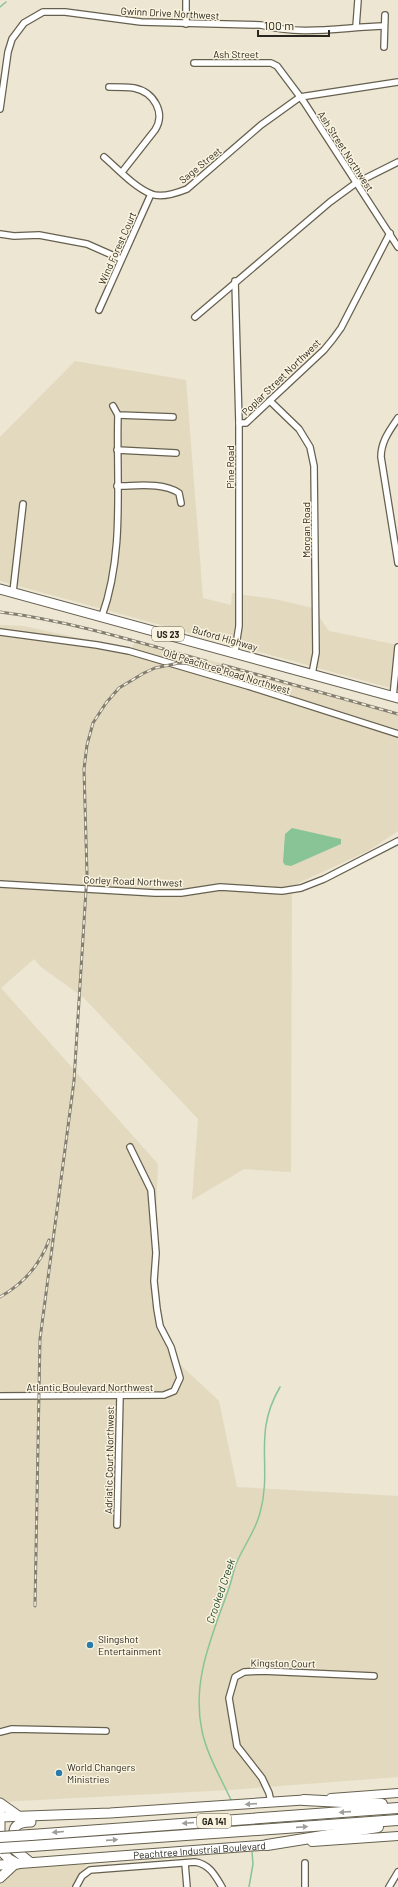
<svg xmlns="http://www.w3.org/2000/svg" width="398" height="1887" font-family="Barlow,sans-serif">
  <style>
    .built { fill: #e2d9bf }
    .water { fill: #89c497 }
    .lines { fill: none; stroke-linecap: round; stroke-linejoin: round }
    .stream { stroke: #89c497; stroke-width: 1.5 }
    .minor-casing { stroke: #66604f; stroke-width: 8 }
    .secondary-casing { stroke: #66604f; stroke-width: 10 }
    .primary-casing { stroke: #66604f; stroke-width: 11 }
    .motorway-casing { stroke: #66604f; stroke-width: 12 }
    .minor { stroke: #fff; stroke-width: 5.5 }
    .secondary { stroke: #fff; stroke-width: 8 }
    .primary { stroke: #fff; stroke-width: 9 }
    .motorway { stroke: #fff; stroke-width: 10 }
    .rail-casing { stroke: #827e71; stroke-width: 3 }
    .rail { stroke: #faf3df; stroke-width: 1.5; stroke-dasharray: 4.5; stroke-linecap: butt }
    .motorway-bridge-casing { stroke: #66604f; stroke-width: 12; stroke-linecap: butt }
    .motorway-bridge { stroke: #fff; stroke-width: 10 }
    .oneway { fill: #9f9e9a }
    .poi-dot { fill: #287bab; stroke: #faf3df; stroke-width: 1.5 }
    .labels { text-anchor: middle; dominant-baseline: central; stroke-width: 3; stroke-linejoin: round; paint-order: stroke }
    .shield { fill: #faf3df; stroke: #686459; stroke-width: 1 }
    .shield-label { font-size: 9px; font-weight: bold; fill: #29271f }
    .street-label { font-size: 10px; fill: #29271f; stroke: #faf3df }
    .poi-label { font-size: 10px; fill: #29271f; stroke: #faf3df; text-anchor: start }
    .water-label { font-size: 11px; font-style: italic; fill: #123e20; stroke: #faf3df }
  </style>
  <rect width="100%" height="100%" fill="#ece6d2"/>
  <g class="built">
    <path d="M75 361 186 380 203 598 231 605 232 593 274 599 313 608 329 631 398 645V690L0 581V437Z"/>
    <path d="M0 625 23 626 131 649 136 640 398 712V831L368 851 292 886 291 1172 244 1169 192 1200 198 1119 84 998 41 967 34 959 1 988 158 1164 152 1302 175 1360 219 1401 237 1487 398 1496V1777L229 1790 0 1802Z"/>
    <path d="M89 1859 76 1887H0V1868Z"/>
  </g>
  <path class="water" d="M292 828 341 839V844L291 866 285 865 283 862 285 834Z"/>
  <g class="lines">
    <g class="stream">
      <path d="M0 7 6 2"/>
      <path d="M231 1800C221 1778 207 1755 202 1731 191 1680 213 1634 229 1588 232 1580 233 1572 236 1564 243 1547 255 1532 260 1513 273 1466 252 1435 280 1387"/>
      <path d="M249 1887 253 1864 252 1852"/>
    </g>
    <defs>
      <g id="minor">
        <path d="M186 24V0"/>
        <path d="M356 27 358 0"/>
        <path d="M384 47 385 15"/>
        <path d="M194 63H271L277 66 304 102 398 247"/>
        <path d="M109 87C117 87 126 87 134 88 154 92 166 113 155 130L122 172"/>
        <path d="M0 109 8 52 12 39 24 23 43 12H65L141 22 261 25C302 36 343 27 384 26"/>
        <path d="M104 157C118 169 133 186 151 194 161 198 177 193 187 189L261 125 300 97 398 82"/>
        <path d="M0 234 14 236 39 235 87 244 121 259"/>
        <path d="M99 310 151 194"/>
        <path d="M195 317 330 202 356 183 398 162"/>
        <path d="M270 401 299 429 310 447 314 466 316 653 312 674"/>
        <path d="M113 406 118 415 173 417"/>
        <path d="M398 418C390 430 381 441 381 457L398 563"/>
        <path d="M239 423H246L324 350 333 339 341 328 390 233"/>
        <path d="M117 450 176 453"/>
        <path d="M117 486C137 486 162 482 179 493L181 503"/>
        <path d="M13 592 23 504"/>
        <path d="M102 616C125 552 116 482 118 415"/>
        <path d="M0 632 97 645 129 651 248 686 398 734"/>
        <path d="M235 652 239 626V423L235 281"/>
        <path d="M393 697 398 647"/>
        <path d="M0 884 155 893H181L220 887 282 891 301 888 324 879 398 841"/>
        <path d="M0 1396 164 1395 174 1391 180 1378 171 1347 160 1326 157 1309 154 1281 156 1253 151 1190 130 1147"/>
        <path d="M117 1525 120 1396"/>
        <path d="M0 1732 12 1729 106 1731"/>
        <path d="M271 1802 269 1793 262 1778 237 1746 229 1698 235 1677 244 1672 262 1671 374 1676"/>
        <path d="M185 1863 187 1887"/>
        <path d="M76 1887 82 1876 90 1870 195 1862C209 1864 215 1875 222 1887"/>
        <path d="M305 1887V1863"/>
        <path d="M389 1887 398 1872"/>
      </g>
      <g id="secondary">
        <path d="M331 1798 398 1793"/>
        <path d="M312 1842 398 1836"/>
      </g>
      <g id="primary">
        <path d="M0 589 398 698"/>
        <path d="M0 1803 17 1815"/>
        <path d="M0 1811V1837"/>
        <path d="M0 1817 110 1813 304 1800"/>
        <path d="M0 1850 9 1859 18 1864"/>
        <path d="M30 1862 15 1850C13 1832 10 1822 31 1822"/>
        <path id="s1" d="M0 1865 267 1845"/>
        <path d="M0 1878 15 1864"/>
      </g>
      <g id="motorway">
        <path d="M304 1800 382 1804"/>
        <path d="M31 1835 398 1808"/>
        <path d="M267 1845 378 1827"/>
        <path d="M32 1846 398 1820"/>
      </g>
    </defs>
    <use href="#minor" class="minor-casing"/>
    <use href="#secondary" class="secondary-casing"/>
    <use href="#primary" class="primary-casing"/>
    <use href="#motorway" class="motorway-casing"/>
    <use href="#minor" class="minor"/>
    <use href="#secondary" class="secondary"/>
    <use href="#primary" class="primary"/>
    <use href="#motorway" class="motorway"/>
    <defs>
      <g id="rail">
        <path d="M0 612C70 621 138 642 206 661"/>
        <path d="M223 665 398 714"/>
        <path d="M0 1297C23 1284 40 1265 49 1240"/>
        <path d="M35 1606 40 1339 74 1081 87 874 84 769 87 745 93 723 106 703 119 688 144 673 155 668 179 663 203 664 229 669"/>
      </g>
    </defs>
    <use href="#rail" class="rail-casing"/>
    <use href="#rail" class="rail"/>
    <defs>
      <g id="motorway-bridge">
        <path d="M0 1837 31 1835"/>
        <path d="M0 1848 32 1846"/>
      </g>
    </defs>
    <use href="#motorway-bridge" class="motorway-bridge-casing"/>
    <use href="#motorway-bridge" class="motorway-bridge"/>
  </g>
  <defs><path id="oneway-solid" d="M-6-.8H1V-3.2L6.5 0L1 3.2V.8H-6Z"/></defs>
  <g class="oneway">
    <use href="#oneway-solid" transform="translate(251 1804) rotate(176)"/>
    <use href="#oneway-solid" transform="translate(345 1812) rotate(176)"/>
    <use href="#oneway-solid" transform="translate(188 1823) rotate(176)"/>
    <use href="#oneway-solid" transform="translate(302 1827) rotate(-4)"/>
    <use href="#oneway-solid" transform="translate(58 1832) rotate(175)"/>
    <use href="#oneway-solid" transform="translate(112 1840) rotate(-4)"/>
  </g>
  <g class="poi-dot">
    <circle cx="90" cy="1645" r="4"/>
    <circle cx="59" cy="1773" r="4"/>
  </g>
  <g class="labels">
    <g class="shield">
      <rect x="152" y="627" width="32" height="14" rx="3"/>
      <rect x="197" y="1814" width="34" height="14" rx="3"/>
    </g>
    <g class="shield-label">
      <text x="168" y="634">US 23</text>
      <text x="214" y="1821">GA 141</text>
    </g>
    <g class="street-label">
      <text transform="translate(170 13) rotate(3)">Gwinn Drive Northwest</text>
      <text x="236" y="54">Ash Street</text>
      <text transform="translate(346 151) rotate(57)">Ash Street Northwest</text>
      <text transform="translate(200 165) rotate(-39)">Sage Street</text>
      <text transform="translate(117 248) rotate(-66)">Wind Forest Court</text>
      <text transform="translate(281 377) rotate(-44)">Poplar Street Northwest</text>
      <text transform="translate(230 467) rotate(-90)">Pine Road</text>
      <text transform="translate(306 530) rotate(-90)">Morgan Road</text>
      <text transform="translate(225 638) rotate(16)">Buford Highway</text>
      <text transform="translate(227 671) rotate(17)">Old Peachtree Road Northwest</text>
      <text transform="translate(133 881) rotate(2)">Corley Road Northwest</text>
      <text x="90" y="1387">Atlantic Boulevard Northwest</text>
      <text transform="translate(109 1460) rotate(-89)">Adriatic Court Northwest</text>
      <text transform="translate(283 1663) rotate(1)">Kingston Court</text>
      <text stroke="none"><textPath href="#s1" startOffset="200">Peachtree Industrial Boulevard</textPath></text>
    </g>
    <g class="poi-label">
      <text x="98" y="1639">Slingshot<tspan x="98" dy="12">Entertainment</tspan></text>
      <text x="67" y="1767">World Changers<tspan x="67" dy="12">Ministries</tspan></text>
    </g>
    <g class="water-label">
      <text transform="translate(220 1591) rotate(-71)">Crooked Creek</text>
    </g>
  </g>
  <path d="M258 30v6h71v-6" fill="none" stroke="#29271f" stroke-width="2"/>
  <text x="264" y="30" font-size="12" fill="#29271f" stroke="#faf3df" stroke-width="3" paint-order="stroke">100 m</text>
</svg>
